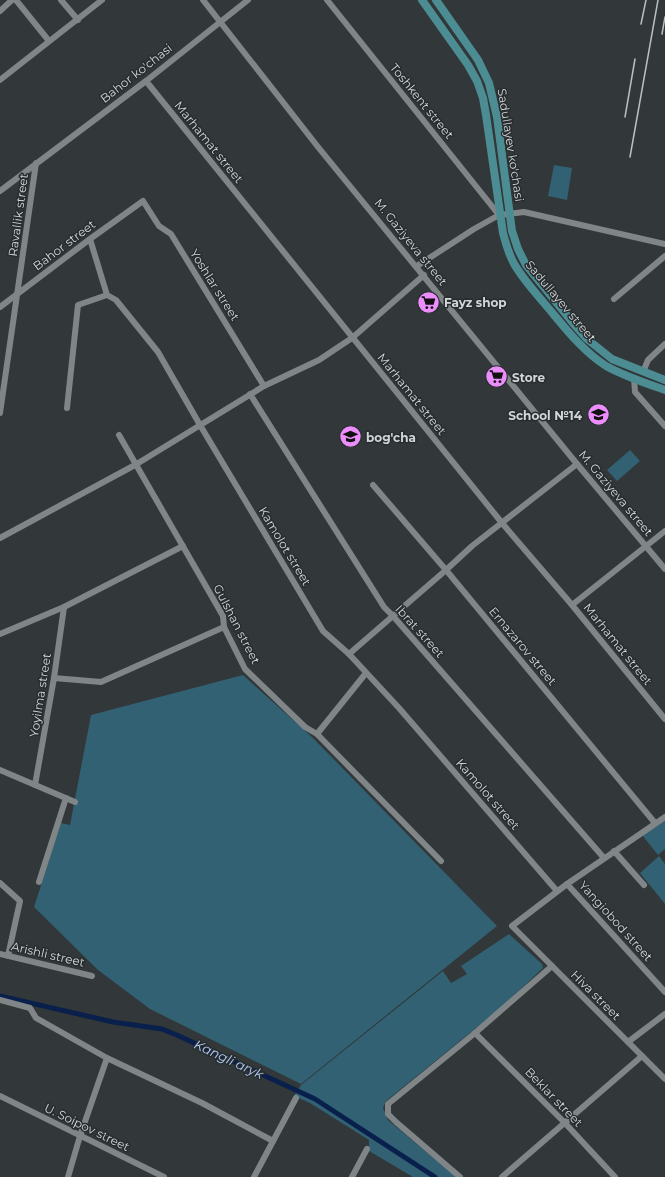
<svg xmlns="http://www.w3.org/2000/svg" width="665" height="1177" font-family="Montserrat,sans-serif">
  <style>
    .green { fill: #316172 }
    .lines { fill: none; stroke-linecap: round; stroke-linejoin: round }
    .canal { stroke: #09204c; stroke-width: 5 }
    .minor { stroke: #808587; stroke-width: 6 }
    .major { stroke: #4c8d94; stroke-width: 8 }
    .rail { stroke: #bcbfc0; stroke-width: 1.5 }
    .labels { text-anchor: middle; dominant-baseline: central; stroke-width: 3; stroke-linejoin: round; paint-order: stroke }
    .street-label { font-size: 12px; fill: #d3d6d7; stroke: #282d2f }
    .poi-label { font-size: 12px; font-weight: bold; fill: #d3d6d7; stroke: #282d2f; text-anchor: start }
    .water-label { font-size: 13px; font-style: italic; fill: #b3ccfa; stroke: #282d2f }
  </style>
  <rect width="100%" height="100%" fill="#323739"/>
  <g class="green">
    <path d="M554 165 572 168 567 200 548 196Z"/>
    <path d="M630 450 640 461 617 481 607 470Z"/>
    <path d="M243 675 313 738 497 926 301 1084 150 1009 98 970 34 907 61 823 70 825 91 715Z"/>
    <path d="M665 821V849L658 855 642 835Z"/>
    <path d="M659 856 665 864V904L640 873Z"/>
    <path d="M509 934 542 964 543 968 498 1010 386 1101 383 1108 388 1120 456 1177H413L369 1151V1140L310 1103 294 1096 301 1085 443 971 451 983 467 974 461 966Z"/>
  </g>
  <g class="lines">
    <path class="canal" d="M0 996 113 1022 162 1029 179 1036 315 1099 435 1177"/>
    <g class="minor">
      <path d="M16 0 49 41"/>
      <path d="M61 0 78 20"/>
      <path d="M203 0 318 147 577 464 665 569"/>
      <path d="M327 0 499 215"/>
      <path d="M0 11 12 0"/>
      <path d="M0 80 102 0"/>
      <path d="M146 81 502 523 572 605 665 719"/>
      <path d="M0 191 146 81 248 0"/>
      <path d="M90 239 107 295"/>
      <path d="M417 266 474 229 499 215 524 212 665 244"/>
      <path d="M614 299 665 256"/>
      <path d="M0 307 90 239 143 201 159 226 171 234 264 386"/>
      <path d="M643 372 648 360 665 344"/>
      <path d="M634 378 635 392 665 426"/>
      <path d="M250 394 384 607 393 616 604 858"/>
      <path d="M67 408 78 305 107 295 116 300 158 352 200 425 323 631 349 654 399 708 557 891"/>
      <path d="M0 413 36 163"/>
      <path d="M119 435 223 616 224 627 245 669 305 727 317 734 441 861"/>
      <path d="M373 485 446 570 655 823"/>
      <path d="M0 538 135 465 264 386 319 360 352 338 424 275"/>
      <path d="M572 605 665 531"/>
      <path d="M0 634 64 607 183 546"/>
      <path d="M349 654 446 570 472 546 577 464"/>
      <path d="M54 678 101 682 224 627"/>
      <path d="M317 734 366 673"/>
      <path d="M0 770 75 802"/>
      <path d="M35 785 54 678 64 607"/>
      <path d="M665 817 567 884 512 926 665 1079"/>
      <path d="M614 851 644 885"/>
      <path d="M39 882 66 798"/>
      <path d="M0 883 20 901 8 956"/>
      <path d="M567 884 665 992"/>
      <path d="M0 954 92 976"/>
      <path d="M0 1000 30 1008 36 1018 107 1058"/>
      <path d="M475 1033 564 1122 615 1177"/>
      <path d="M628 1042 665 1014"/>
      <path d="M0 1096 164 1177"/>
      <path d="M68 1177 80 1136 107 1058 202 1103 273 1141"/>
      <path d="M254 1177 296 1098"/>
      <path d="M352 1177 367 1149"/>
      <path d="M460 1177 396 1122 388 1114V1104L475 1033 552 966"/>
      <path d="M502 1177 642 1056"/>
    </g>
    <g class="major">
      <path d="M422 0 468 65 477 81 483 98 486 115 503 233C506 245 509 256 516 267 524 280 534 291 544 303 563 325 581 350 606 366 624 376 645 383 665 390"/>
      <path d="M436 0 478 60 489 83 497 117 512 231 518 249 526 265 573 323 587 339 612 359 665 380"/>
    </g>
    <g class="rail">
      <path d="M641 24 646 0"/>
      <path d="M662 34 665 17"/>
      <path d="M625 117 635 59"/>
      <path d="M630 157 658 0"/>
    </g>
  </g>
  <defs>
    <symbol id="supermarket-disc" viewBox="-11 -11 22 22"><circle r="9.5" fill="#eb8dfb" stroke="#282d2f"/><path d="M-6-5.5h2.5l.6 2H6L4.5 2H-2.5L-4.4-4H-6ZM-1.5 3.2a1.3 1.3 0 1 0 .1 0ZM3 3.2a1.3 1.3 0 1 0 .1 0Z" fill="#111"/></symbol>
    <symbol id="school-disc" viewBox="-11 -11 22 22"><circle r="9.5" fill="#eb8dfb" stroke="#282d2f"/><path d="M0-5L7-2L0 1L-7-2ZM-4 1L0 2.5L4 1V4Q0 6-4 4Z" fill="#111"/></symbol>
  </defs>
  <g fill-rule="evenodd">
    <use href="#supermarket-disc" x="416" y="290" width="25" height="25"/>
    <use href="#supermarket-disc" x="484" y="364" width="25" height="25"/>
    <use href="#school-disc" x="586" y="402" width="25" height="25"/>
    <use href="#school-disc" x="338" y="424" width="25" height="25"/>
  </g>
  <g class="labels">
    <g class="street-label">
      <text transform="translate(136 73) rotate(-38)">Bahor ko'chasi</text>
      <text transform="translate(422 101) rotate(51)">Toshkent street</text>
      <text transform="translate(209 142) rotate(51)">Marhamat street</text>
      <text transform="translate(511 145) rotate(81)">Sadullayev ko'chasi</text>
      <text transform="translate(18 215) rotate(-82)">Ravallik street</text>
      <text transform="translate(411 242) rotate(51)">M. Gaziyeva street</text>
      <text transform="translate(64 245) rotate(-37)">Bahor street</text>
      <text transform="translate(215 285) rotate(58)">Yoshlar street</text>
      <text transform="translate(561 301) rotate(50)">Sadullayev street</text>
      <text transform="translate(412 394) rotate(51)">Marhamat street</text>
      <text transform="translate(616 493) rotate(50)">M. Gaziyeva street</text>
      <text transform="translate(285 546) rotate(59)">Kamolot street</text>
      <text transform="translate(237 624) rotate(63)">Gulshan street</text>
      <text transform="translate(420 631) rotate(48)">Ibrat street</text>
      <text transform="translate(618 644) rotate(51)">Marhamat street</text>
      <text transform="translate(523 646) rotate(50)">Ernazarov street</text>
      <text transform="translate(40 695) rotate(-81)">Yoyilma street</text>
      <text transform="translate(488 794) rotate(49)">Kamolot street</text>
      <text transform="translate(616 921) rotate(48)">Yangiobod street</text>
      <text transform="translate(48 954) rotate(13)">Arishli street</text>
      <text transform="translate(596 995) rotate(45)">Hiva street</text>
      <text transform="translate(554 1097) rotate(46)">Beklar street</text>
      <text transform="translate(87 1127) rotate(26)">U. Soipov street</text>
    </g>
    <g class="poi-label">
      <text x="444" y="302">Fayz shop</text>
      <text x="512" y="377">Store</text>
      <text x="582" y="415" text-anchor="end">School №14</text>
      <text x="366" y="437">bog'cha</text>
    </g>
    <g class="water-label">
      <text transform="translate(229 1059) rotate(25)">Kangli aryk</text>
    </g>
  </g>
</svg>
